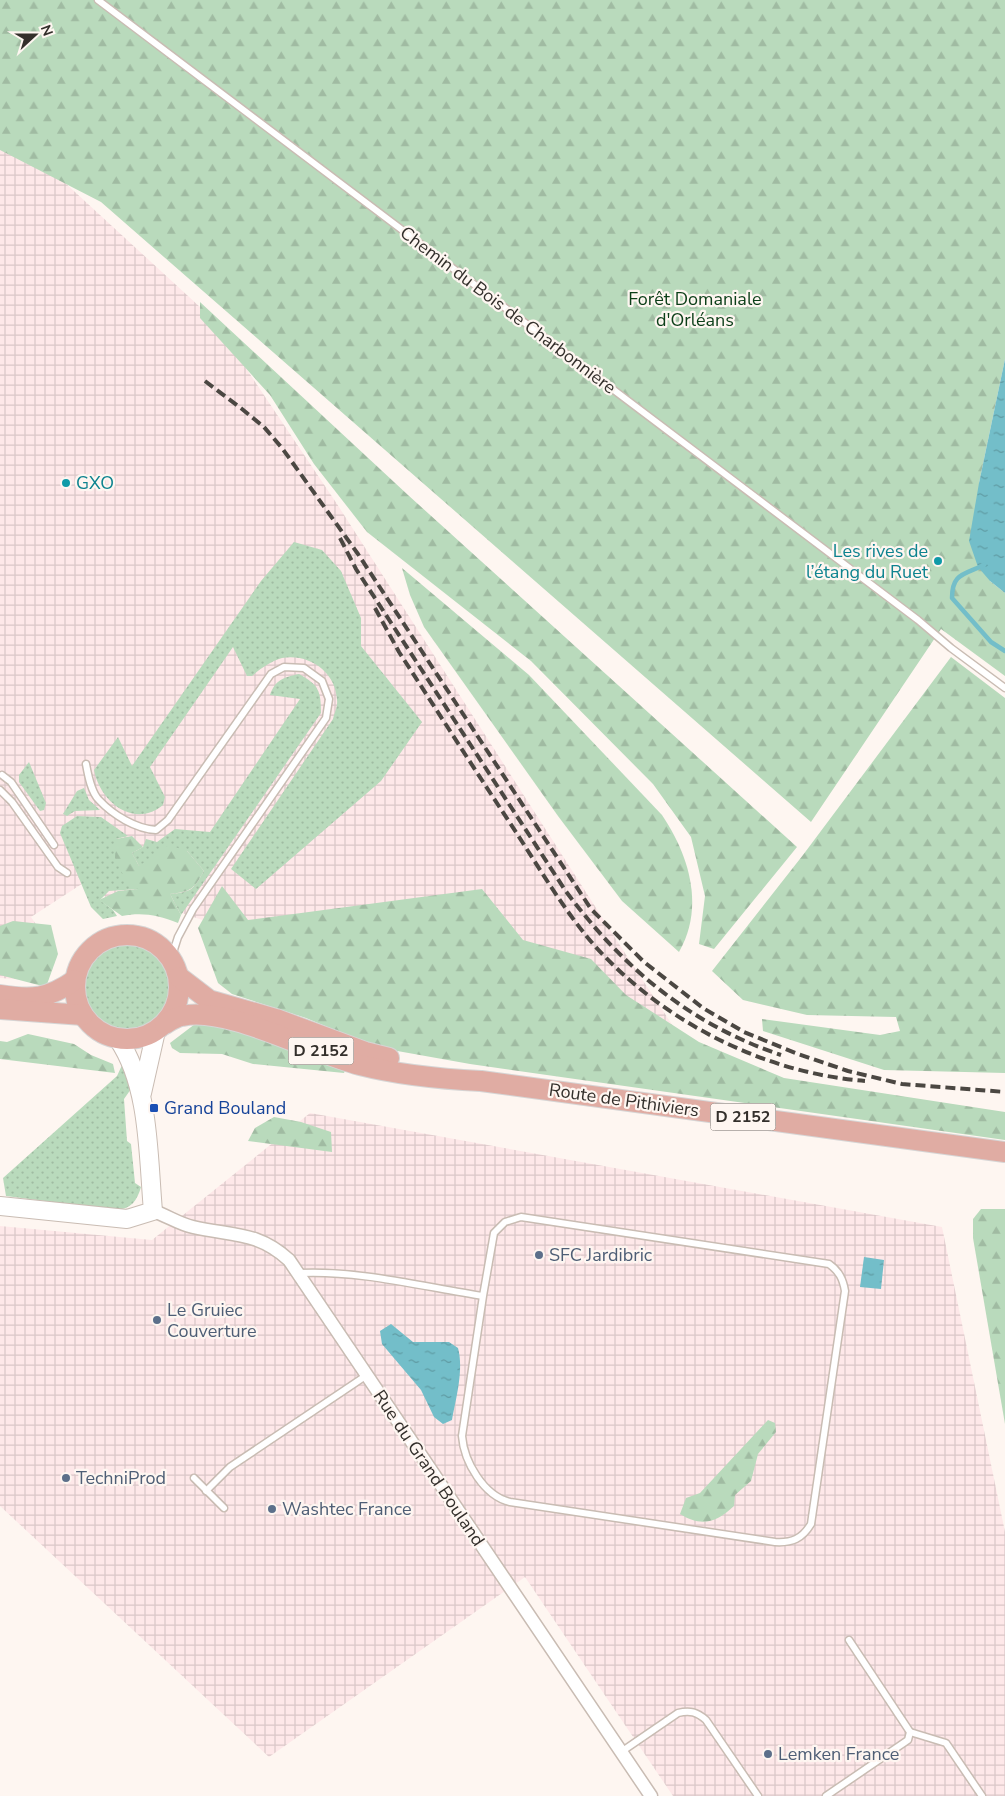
<svg xmlns="http://www.w3.org/2000/svg" width="1005" height="1796" font-family="'Nunito Sans',sans-serif">
  <style>
    .industrial { fill: url(#industrial-grid) }
    .grass { fill: url(#grass-dots) }
    .forest { fill: url(#forest-firs) }
    .water { fill: url(#water-ripples) }
    .lines { fill: none; stroke-linecap: round; stroke-linejoin: round }
    .stream { stroke: #73bec9; stroke-width: 4.5 }
    .lane-casing { stroke: #c9bcb3; stroke-width: 9 }
    .street-casing { stroke: #c9bcb3; stroke-width: 15 }
    .secondary-casing { stroke: #c9bcb3; stroke-width: 20 }
    .primary-casing { stroke: #d6d5d5; stroke-width: 22 }
    .lane { stroke: #fff; stroke-width: 6 }
    .street { stroke: #fff; stroke-width: 12 }
    .secondary { stroke: #fff; stroke-width: 18 }
    .primary { stroke: #e0aca3; stroke-width: 20 }
    .rail { stroke: #4b4742; stroke-width: 4; stroke-dasharray: 10 5; stroke-linecap: butt }
    .culture-dot { fill: #0f9aa8; stroke: #fef6f1; stroke-width: 2 }
    .transit-dot { fill: #1a4fb4; stroke: #fef6f1; stroke-width: 2 }
    .service-dot { fill: #5c6f8a; stroke: #fef6f1; stroke-width: 2 }
    .labels { text-anchor: middle; dominant-baseline: central; stroke-width: 4.5; stroke-linejoin: round; paint-order: stroke }
    .shield { fill: #fef6f1; stroke: #706b66; stroke-width: 1 }
    .shield-label { font-size: 16px; font-weight: bold; fill: #332f2b }
    .park-label { font-size: 18px; fill: #0b3f18; stroke: #fef6f1 }
    .street-label { font-size: 18px; fill: #332f2b; stroke: #fef6f1 }
    .culture-label { font-size: 18px; fill: #0d838f; stroke: #fef6f1; text-anchor: start }
    .transit-label { font-size: 18px; fill: #164399; stroke: #fef6f1; text-anchor: start }
    .service-label { font-size: 18px; fill: #4e5e75; stroke: #fef6f1; text-anchor: start }
  </style>
  <defs>
    <pattern id="industrial-grid" width="8" height="8" patternUnits="userSpaceOnUse" patternTransform="scale(1.25)"><rect width="8" height="8" fill="#fee8e9"/><path d="M0 4h8M4 0v8" fill="none" stroke="#dac7c8"/></pattern>
    <pattern id="grass-dots" width="8" height="8" patternUnits="userSpaceOnUse" patternTransform="scale(1.25)"><rect width="8" height="8" fill="#b9dabc"/><path d="M2 2h.1M6 6h.1" fill="none" stroke="#a0bba2" stroke-width="1.8" stroke-linecap="round"/></pattern>
    <pattern id="forest-firs" width="22" height="20" patternUnits="userSpaceOnUse" patternTransform="scale(1.25)"><rect width="22" height="20" fill="#b9dabc"/><path d="M5 1l3.5 6h-7zM16 11l3.5 6h-7z" fill="#a0bba2"/></pattern>
    <pattern id="water-ripples" width="26" height="14" patternUnits="userSpaceOnUse" patternTransform="scale(1.25)"><rect width="26" height="14" fill="#73bec9"/><path d="M2 4q2-2 4 0t4 0M15 11q2-2 4 0t4 0" fill="none" stroke="#5f9ba3"/></pattern>
  </defs>
  <rect width="100%" height="100%" fill="#fef6f1"/>
  <g class="industrial">
    <path d="M0 123 213 319 337 504 632 964 718 1094 146 901 112 906 91 878 31 917 54 951 44 981 0 978Z"/>
    <path d="M310 1113 942 1227 1005 1532V1796H673L525 1577 269 1757 0 1506V1226L152 1240Z"/>
  </g>
  <g class="grass">
    <path d="M294 542 322 550 341 571 361 618V646L422 722 381 781 256 889 231 869 333 719C334 714 338 706 337 700 336 672 309 653 282 658 271 661 260 669 252 676H247L233 647 150 767 165 797 163 805C134 829 100 802 94 770L118 737 132 766 261 581Z"/>
    <path d="M299 674C319 685 321 691 321 713L181 915 170 894C192 892 193 890 204 871L187 851 139 866 132 853 143 847 146 839 157 842 175 829 210 832 300 699 270 695C275 680 284 677 299 674Z"/>
    <path d="M29 762 46 803 44 810 40 811 19 782V775Z"/>
    <path d="M84 788 89 800 100 810 75 811 67 816 63 814 77 791Z"/>
    <path d="M77 816 101 817 128 836 116 839 139 889 109 891 100 900 113 910 117 916 103 919 91 907 60 833 62 826Z"/>
    <circle cx="127" cy="986" r="43"/>
    <path d="M123 1063 131 1089 124 1099 127 1141 131 1144 135 1183 141 1187C137 1201 131 1209 116 1210L6 1196 3 1178 117 1076Z"/>
  </g>
  <g class="forest">
    <path d="M0 0H1005V359L979 483 990 581 1005 593V676L941 629 811 822 101 202 0 150Z"/>
    <path d="M200 302 408 495 797 847 714 949 699 944 705 896 691 837 653 784 531 661 367 532 314 464 270 395 200 318Z"/>
    <path d="M402 568 529 675 662 815C689 855 705 907 679 952L622 901 558 816 424 627 410 595Z"/>
    <path d="M951 657 1005 698V1073L884 1070 763 1031 762 1019 880 1035 900 1031 896 1017 807 1015 743 1000 712 971 803 855Z"/>
    <path d="M132 836 143 847 132 853 139 866 169 845 187 851 204 871C193 890 192 891 170 894L181 915 178 923C158 915 142 912 122 916L99 900 118 891 138 889 127 883 115 858 116 839Z"/>
    <path d="M222 886 248 920 482 889 523 940 591 959 626 995 699 1042 784 1078 1005 1112V1140L470 1064 375 1047 306 1018 232 994 218 983 198 928Z"/>
    <path d="M13 921 51 925 58 954 46 987 0 975V926Z"/>
    <path d="M195 1024 225 1025 347 1066 344 1073 253 1064 222 1054 180 1053 172 1048 170 1043Z"/>
    <path d="M28 1034 74 1044 91 1055 113 1064 115 1073 0 1059V1041L7 1042Z"/>
    <path d="M274 1117 301 1122 331 1132 332 1152 248 1141 255 1128Z"/>
    <path d="M981 1209H1005V1424L973 1238V1219Z"/>
    <path d="M768 1420 775 1423 776 1432 758 1454 751 1481 735 1495 734 1506C716 1523 701 1527 680 1514L686 1498 700 1493Z"/>
  </g>
  <g class="water">
    <path d="M1005 359V593L990 581 978 567 969 541 979 483Z"/>
    <path d="M864 1257 884 1260 881 1289 860 1287Z"/>
    <path d="M391 1324 413 1342H449L458 1348C464 1370 456 1398 452 1420L443 1424 434 1417 421 1390 382 1344 380 1331Z"/>
  </g>
  <g class="lines">
    <path class="stream" d="M984 565C964 575 952 573 952 598L991 642 1005 651"/>
    <defs>
      <g id="lane">
        <path d="M98 0 918 620 951 648 1005 688"/>
        <path d="M86 764C88 775 91 792 99 800 113 815 136 829 156 830L168 820 271 674 284 667 304 668 322 681 329 699 326 718 193 909 178 937 171 959"/>
        <path d="M2 775 11 782 54 845"/>
        <path d="M0 790 12 802 58 867 67 873"/>
        <path d="M299 1273C359 1270 424 1287 483 1296L462 1436C464 1462 484 1496 510 1502L775 1542C792 1543 802 1539 811 1524L845 1291C843 1279 839 1271 829 1264L521 1217 505 1222 494 1233 483 1296"/>
        <path d="M194 1478 224 1508"/>
        <path d="M206 1491 230 1467 367 1375"/>
        <path d="M910 1732 946 1743 982 1796"/>
        <path d="M621 1752 678 1713C690 1710 697 1712 706 1720L758 1796"/>
        <path d="M826 1796 908 1740 910 1732 849 1640"/>
      </g>
      <path id="street" d="M153 1211C166 1215 179 1224 193 1227 232 1236 257 1231 289 1260L651 1796"/>
      <g id="secondary">
        <path d="M142 1093 156 1031"/>
        <path d="M0 1206 127 1219 153 1211C148 1156 150 1086 118 1039"/>
      </g>
      <g id="primary">
        <circle cx="127" cy="987" r="52"/>
        <path d="M179 977 209 1000 276 1019 365 1052 389 1058"/>
        <path d="M0 995C32 1000 48 999 75 980"/>
        <path d="M0 1009 83 1015"/>
        <path d="M165 1024C170 1021 176 1017 182 1016 226 1005 314 1054 360 1065 399 1075 441 1079 481 1081L1005 1152"/>
      </g>
    </defs>
    <use href="#lane" class="lane-casing"/>
    <use href="#street" class="street-casing"/>
    <use href="#secondary" class="secondary-casing"/>
    <use href="#primary" class="primary-casing"/>
    <use href="#lane" class="lane"/>
    <use href="#street" class="street"/>
    <use href="#secondary" class="secondary"/>
    <use href="#primary" class="primary"/>
    <g class="rail">
      <path d="M205 381 242 409 264 427 282 448 358 554 591 909 644 962 703 1008 744 1032 798 1054 848 1071 902 1084 1005 1092"/>
      <path d="M340 538 356 569 565 890C622 967 689 1024 781 1055"/>
      <path d="M375 608 399 652C436 709 473 767 510 823 537 864 562 908 594 945 662 1021 763 1073 865 1081"/>
    </g>
  </g>
  <g class="culture-dot">
    <circle cx="66" cy="483" r="5"/>
    <circle cx="938" cy="561" r="5"/>
  </g>
  <rect class="transit-dot" x="149" y="1103" width="10" height="10" rx="2.5"/>
  <g class="service-dot">
    <circle cx="539" cy="1255" r="5"/>
    <circle cx="157" cy="1320" r="5"/>
    <circle cx="66" cy="1478" r="5"/>
    <circle cx="272" cy="1509" r="5"/>
    <circle cx="768" cy="1754" r="5"/>
  </g>
  <g class="labels">
    <g class="shield">
      <rect x="288.5" y="1037.5" width="65" height="27" rx="4"/>
      <rect x="710.5" y="1103.5" width="65" height="27" rx="4"/>
    </g>
    <g class="shield-label">
      <text x="321" y="1051">D 2152</text>
      <text x="743" y="1117">D 2152</text>
    </g>
    <g class="park-label">
      <text x="695" y="299">Forêt Domaniale<tspan x="695" dy="21">d'Orléans</tspan></text>
    </g>
    <g class="street-label">
      <text transform="translate(508 310) rotate(37)">Chemin du Bois de Charbonnière</text>
      <text transform="translate(624 1100) rotate(8)">Route de Pithiviers</text>
      <text transform="translate(429 1468) rotate(56)">Rue du Grand Bouland</text>
    </g>
    <g class="culture-label">
      <text x="76" y="483">GXO</text>
      <text x="928" y="551" text-anchor="end">Les rives de<tspan x="928" dy="21">l’étang du Ruet</tspan></text>
    </g>
    <g class="transit-label">
      <text x="164" y="1108">Grand Bouland</text>
    </g>
    <g class="service-label">
      <text x="549" y="1255">SFC Jardibric</text>
      <text x="167" y="1310">Le Gruiec<tspan x="167" dy="21">Couverture</tspan></text>
      <text x="76" y="1478">TechniProd</text>
      <text x="282" y="1509">Washtec France</text>
      <text x="778" y="1754">Lemken France</text>
    </g>
  </g>
  <g transform="translate(35 35) rotate(69)" stroke="#fef6f1" stroke-width="4" paint-order="stroke">
  <path d="M0-4L9 19L0 12L-9 19Z" fill="#332f2b"/>
  <text y="-8" font-size="14" font-weight="bold" text-anchor="middle" fill="#332f2b">N</text>
  </g>
</svg>
